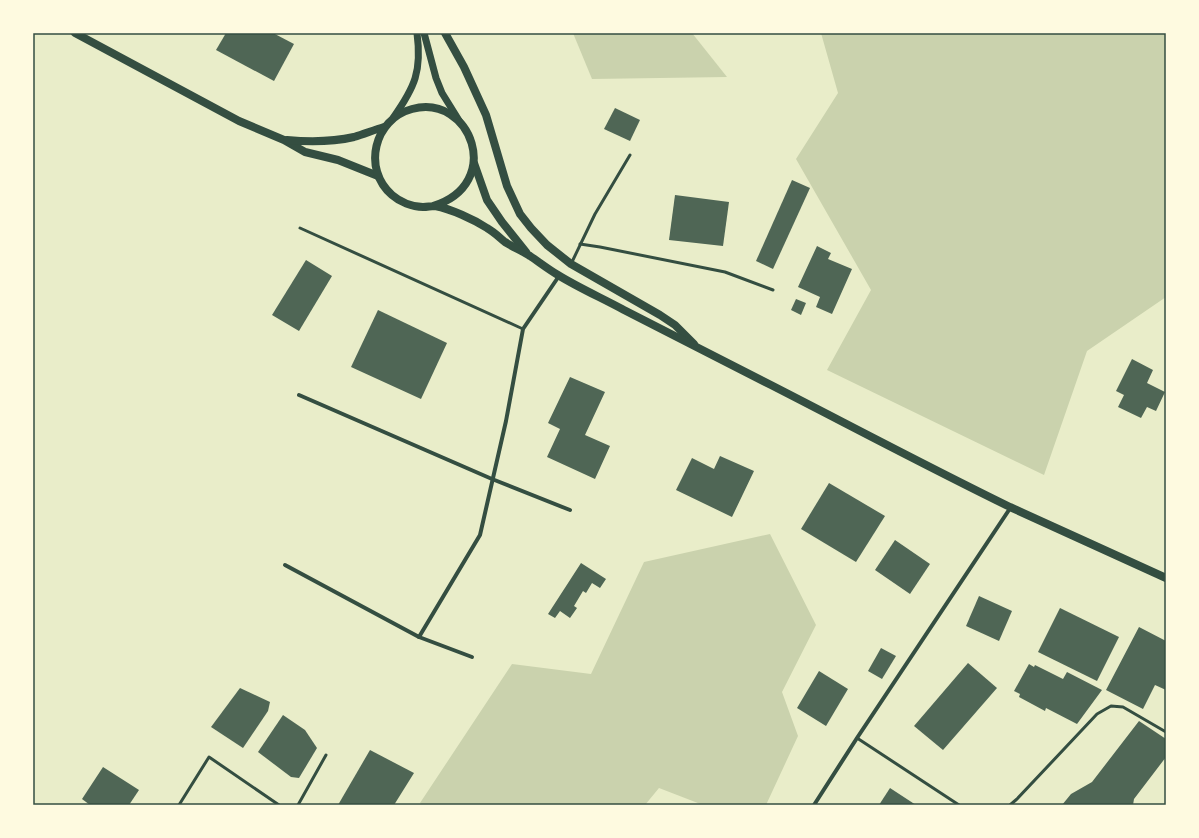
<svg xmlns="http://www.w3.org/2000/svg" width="1199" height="838" font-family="'Archivo Narrow',sans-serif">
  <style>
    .green { fill: #cad2ad }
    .building { fill: #4f6655 }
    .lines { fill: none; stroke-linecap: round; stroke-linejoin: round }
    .service { stroke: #344e41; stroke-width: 3 }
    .minor { stroke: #344e41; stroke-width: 4 }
    .tertiary { stroke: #344e41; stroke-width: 7 }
    .secondary { stroke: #344e41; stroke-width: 8 }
    .neatline { fill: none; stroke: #344e41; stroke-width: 1.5 }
  </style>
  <rect width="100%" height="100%" fill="#e9edc9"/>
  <g class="green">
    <path d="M573 33H692L727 77 592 79Z"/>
    <path d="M821 33H1166V297L1087 351 1044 475 827 370 871 290 796 159 838 93Z"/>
    <path d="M770 534 816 625 782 692 798 736 766 805H703L659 788 645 805H423L420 803 512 664 591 674 644 562Z"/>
  </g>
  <g class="building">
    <path d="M226 33H273L294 44 274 81 216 50Z"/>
    <path d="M615 108 640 120 630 141 604 129Z"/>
    <path d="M792 180 810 188 773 269 756 261Z"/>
    <path d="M675 195 729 202 723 246 669 240Z"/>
    <path d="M817 246 831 253 828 259 852 269 832 314 816 307 820 297 798 287Z"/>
    <path d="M306 260 332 276 299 331 272 315Z"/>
    <path d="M796 299 806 303 801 315 791 310Z"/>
    <path d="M378 310 447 343 421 399 351 367Z"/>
    <path d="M1132 359 1153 370 1147 383 1165 392 1156 411 1147 407 1141 418 1118 407 1124 395 1116 391Z"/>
    <path d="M570 377 605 392 585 435 610 446 595 479 547 457 560 429 548 423Z"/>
    <path d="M720 456 754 471 732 517 676 490 692 458 714 469Z"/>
    <path d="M829 483 885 516 856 562 801 529Z"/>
    <path d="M895 540 930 564 910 594 875 570Z"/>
    <path d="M581 563 606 579 600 588 592 583 586 593 583 591 574 606 577 608 570 618 560 611 555 618 548 614Z"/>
    <path d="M979 596 1012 611 999 641 966 626Z"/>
    <path d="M1060 608 1119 637 1097 681 1038 652Z"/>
    <path d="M1139 627 1166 641V690L1155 685 1143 709 1106 690Z"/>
    <path d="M881 648 896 656 882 679 868 671Z"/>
    <path d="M968 663 997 688 943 750 914 726Z"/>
    <path d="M1029 664 1034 667 1035 665 1063 679 1067 672 1102 690 1077 724 1046 708 1045 711 1019 697 1020 694 1014 691Z"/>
    <path d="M819 671 848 689 826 726 797 708Z"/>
    <path d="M240 688 270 702 268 711 243 748 211 727Z"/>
    <path d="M283 715 305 730 317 748 299 778 291 777 258 752Z"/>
    <path d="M1139 721 1166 739V757L1134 799 1133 805H1062L1071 794 1092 782Z"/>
    <path d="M370 750 414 773 394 805H338Z"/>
    <path d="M103 767 139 790 129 805H90L82 799Z"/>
    <path d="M890 788 916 805H879Z"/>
  </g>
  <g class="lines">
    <g class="service">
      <path d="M300 228 523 329"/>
      <path d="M580 244 600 247 725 272 773 290"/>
      <path d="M571 264 595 214 630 155"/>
      <path d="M857 738 959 805"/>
      <path d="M179 805 209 757 279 805"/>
      <path d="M298 805 326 755"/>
      <path d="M1010 805 1017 799 1097 714 1111 706 1123 707 1166 732"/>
    </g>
    <g class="minor">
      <path d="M299 395 492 479 570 510"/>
      <path d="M285 565 419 637 472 657"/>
      <path d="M419 637 480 535 506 421 523 329 559 276"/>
      <path d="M814 805 857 738 1011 507"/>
    </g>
    <g class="tertiary">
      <path d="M424 33 436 78 442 93 460 122"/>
      <path d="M393 118C415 87 422 71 417 33"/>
    </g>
    <g class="secondary">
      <path d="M75 33 239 121 284 140 305 152 338 160 378 176"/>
      <path d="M445 33 464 67 486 115 507 186 520 214 531 228 547 245 571 264 660 315 675 325 694 344"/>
      <path d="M287 140C309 142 332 142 354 137 364 134 374 130 384 127"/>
      <path d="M474 163 487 200 502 222 526 252"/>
      <path d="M433 206C505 184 471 93 412 109 374 119 362 169 392 195 400 202 412 207 423 207 428 207 430 206 435 206 451 209 473 219 487 228 494 232 499 237 505 242 513 247 522 251 530 256 539 262 548 269 558 275 579 288 602 298 624 310 673 335 722 360 771 385 851 426 930 468 1010 507 1062 531 1114 554 1166 578"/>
    </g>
  </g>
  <rect width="1199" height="838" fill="none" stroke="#fefae0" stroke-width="68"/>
  <rect x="34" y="34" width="1131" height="770" class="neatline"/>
</svg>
